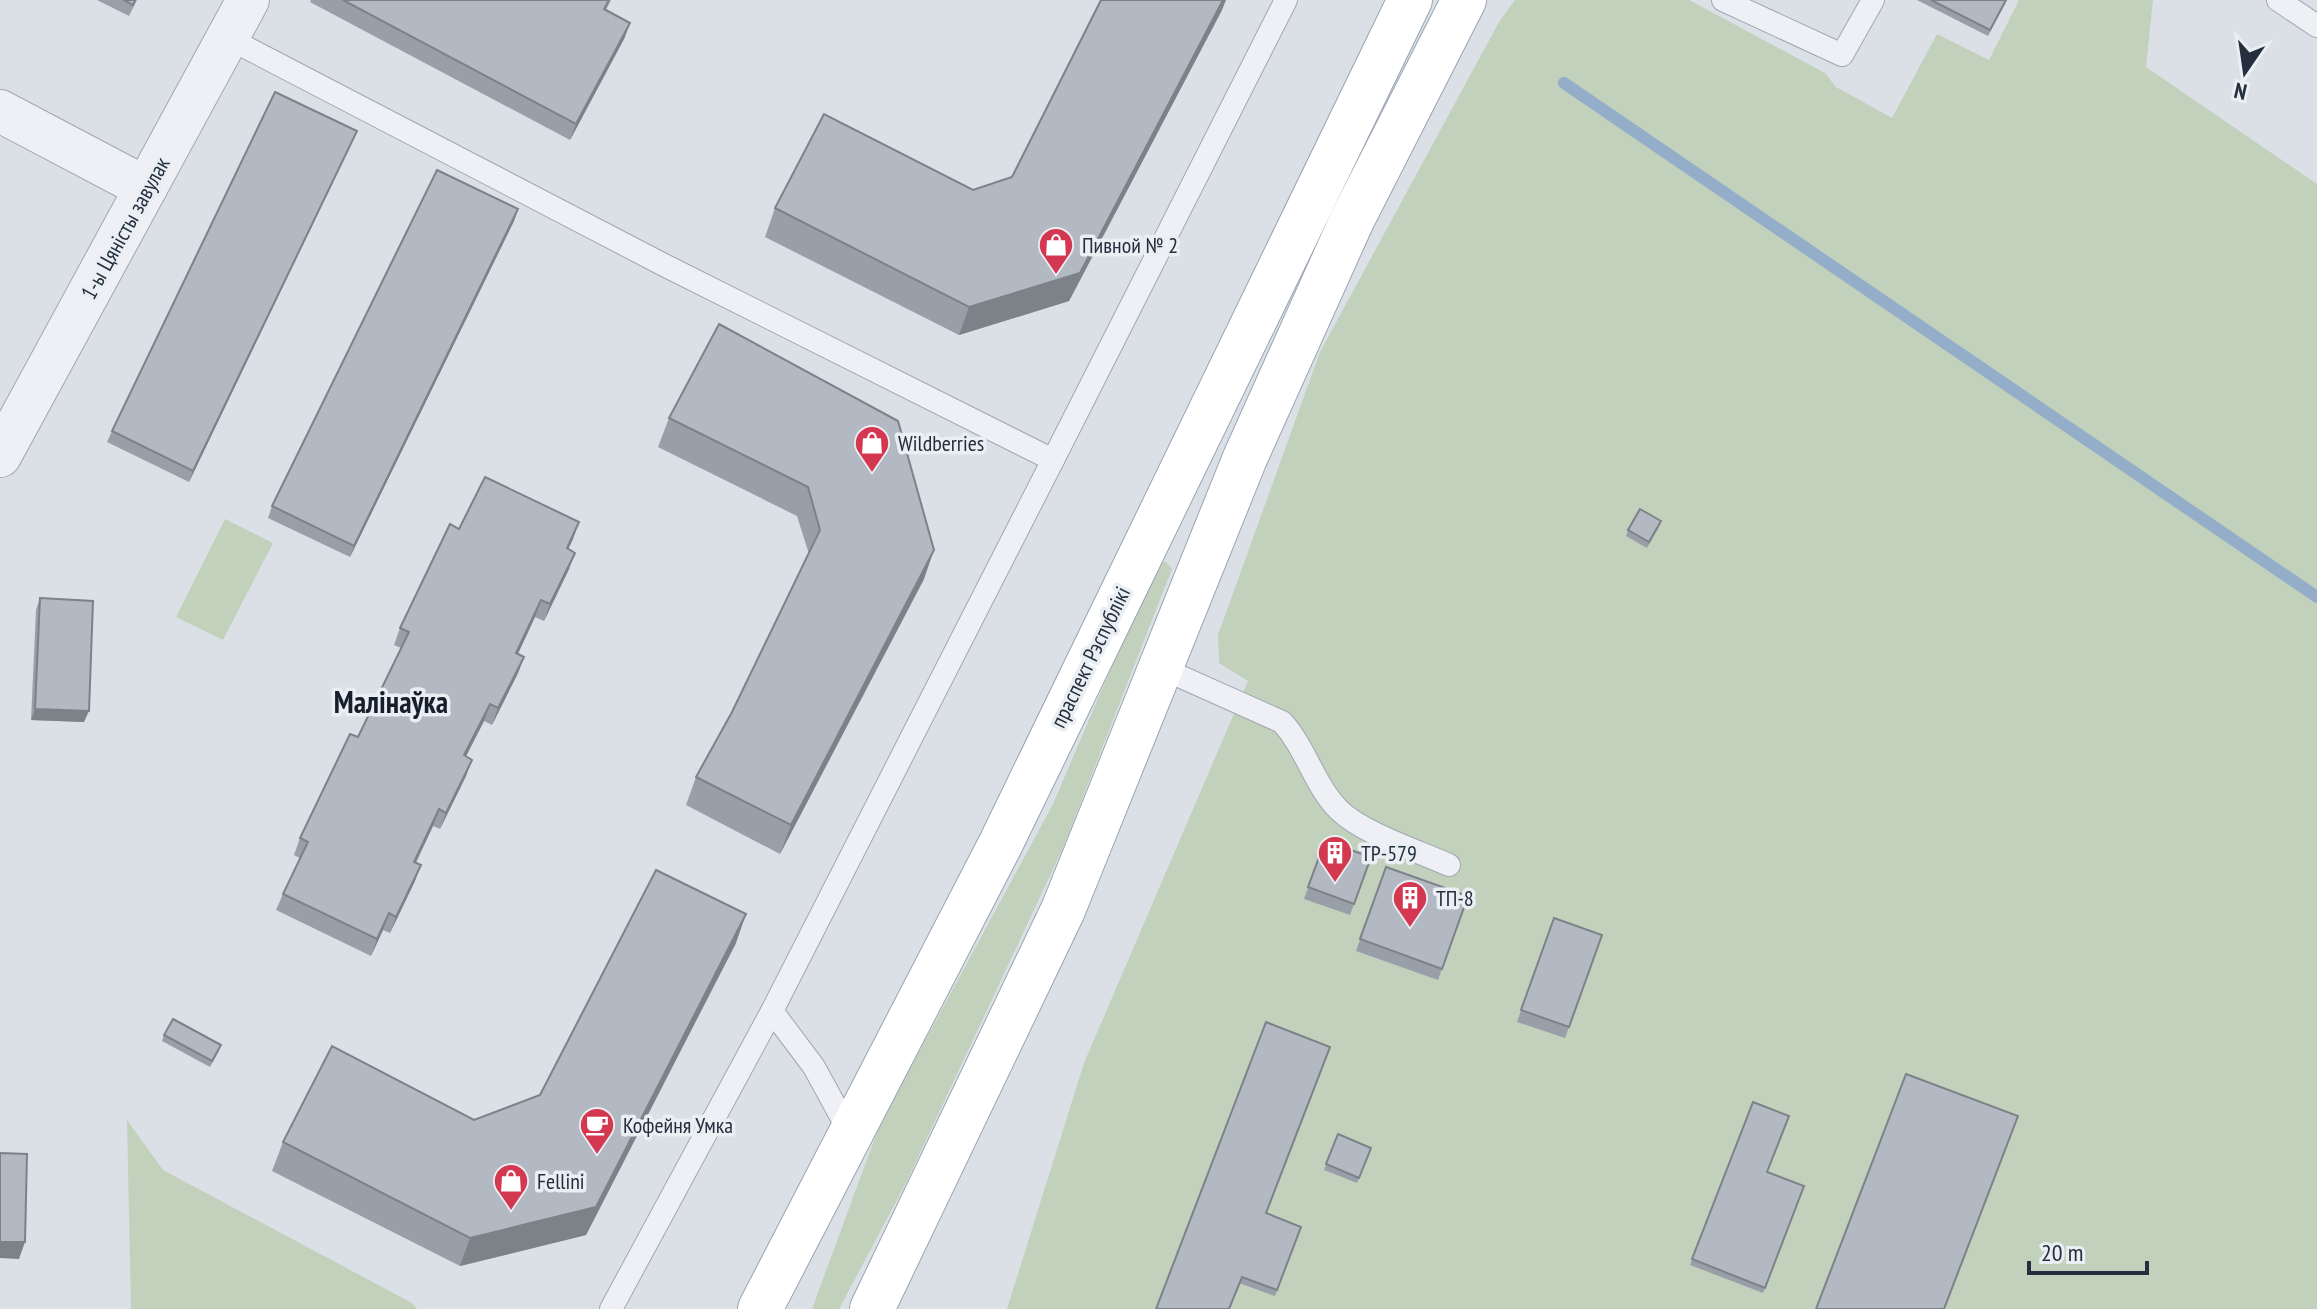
<svg xmlns="http://www.w3.org/2000/svg" width="2317" height="1309" font-family="'PT Sans Narrow',sans-serif">
  <style>
    .green { fill: #c1d1bc }
    .lines { fill: none; stroke-linecap: round; stroke-linejoin: round }
    .stream { stroke: #94aec9; stroke-width: 12 }
    .lane-casing { stroke: #a1a7b0; stroke-width: 24 }
    .street-casing { stroke: #a1a7b0; stroke-width: 44 }
    .primary-casing { stroke: #9aa4b3; stroke-width: 46 }
    .lane { stroke: #eef0f5; stroke-width: 22 }
    .street { stroke: #eef0f5; stroke-width: 42 }
    .primary { stroke: #fff; stroke-width: 44 }
    .wall { fill: #999fa8 }
    .shaded-wall { fill: #7d8288 }
    .building { fill: #b2b9c3; stroke: #7d8288; stroke-width: 2 }
    .labels { text-anchor: middle; dominant-baseline: central; stroke-width: 7; stroke-linejoin: round; paint-order: stroke }
    .street-label { font-size: 22px; fill: #252e3d; stroke: #eaeff4 }
    .poi-label { font-size: 22px; fill: #252e3d; stroke: #eaeff4; text-anchor: start }
    .district-label { font-size: 30px; font-weight: bold; fill: #171f2d; stroke: #eaeff4 }
  </style>
  <rect width="100%" height="100%" fill="#dbe0e6"/>
  <g class="green">
    <path d="M1515 0H1689L1825 73 1836 87 1892 118 1937 34 1989 60 2019 0H2153L2146 67 2317 184V1309H1007L1084 1063 1248 681 1219 663 1218 635 1320 352 1499 22Z"/>
    <path d="M225 519 273 543 223 640 176 617Z"/>
    <path d="M1165 561 1172 569 1063 848 905 1185 839 1309H812L880 1124 1053 804 1154 568Z"/>
    <path d="M127 1120 163 1170 412 1303 417 1309H131Z"/>
  </g>
  <g class="lines">
    <path class="stream" d="M1564 83 2317 597"/>
    <defs>
      <g id="lane">
        <path d="M1723 0 1842 55 1873 0"/>
        <path d="M2278 0 2317 26"/>
        <path d="M228 38 664 265 1053 460 772 1011 611 1309"/>
        <path d="M1053 460 1286 0"/>
        <path d="M1159 667 1282 722C1306 748 1314 785 1339 810 1362 833 1418 851 1449 865"/>
        <path d="M772 1011 814 1067 850 1133"/>
      </g>
      <g id="street">
        <path d="M0 111 146 188"/>
        <path d="M0 456 248 0"/>
      </g>
      <g id="primary">
        <path d="M760 1309 1000 845 1410 0"/>
        <path d="M872 1309 1063 910 1245 458 1352 220 1464 0"/>
      </g>
    </defs>
    <use href="#lane" class="lane-casing"/>
    <use href="#street" class="street-casing"/>
    <use href="#primary" class="primary-casing"/>
    <use href="#lane" class="lane"/>
    <use href="#street" class="street"/>
    <use href="#primary" class="primary"/>
  </g>
  <g class="wall">
    <path d="M97 0H137L129 16Z"/>
    <path d="M311 0H611L606 10 630 23 624 39 570 140 310 2Z"/>
    <path d="M1917 0H2007L1988 36Z"/>
    <path d="M1222 10 1069 301 959 335 765 237 775 208 973 190 1012 177Z"/>
    <path d="M357 131 352 142 189 482 107 442 112 431Z"/>
    <path d="M518 209 514 221 350 557 268 518 272 506Z"/>
    <path d="M719 324 924 579 780 854 686 805 696 777 732 712 809 554 797 516 658 447 669 418Z"/>
    <path d="M1659 527 1647 548 1626 536 1628 530Z"/>
    <path d="M459 529 573 539 568 549 569 569 544 621 535 617 518 654 524 657 518 673 492 725 484 721 466 756V776L440 829 433 826 416 863 415 881 390 933 383 930 371 956 276 910 283 894 300 858 294 855 300 838 358 737 401 648 394 645 400 628Z"/>
    <path d="M40 598 84 722 31 720 36 610Z"/>
    <path d="M1325 841 1371 857 1350 915 1304 899Z"/>
    <path d="M1386 867 1468 896 1438 980 1356 951Z"/>
    <path d="M1554 918 1602 935 1565 1038 1517 1022Z"/>
    <path d="M736 943 586 1235 460 1266 272 1171 283 1142 474 1120 540 1095Z"/>
    <path d="M164 1035 219 1051 210 1067 162 1041Z"/>
    <path d="M1753 1102 1768 1173 1804 1186 1763 1293 1690 1265Z"/>
    <path d="M1338 1134 1371 1148 1357 1183 1324 1170Z"/>
    <path d="M1266 1213 1301 1227 1275 1296 1239 1283Z"/>
  </g>
  <g class="shaded-wall">
    <path d="M1223 0H1226L1222 10 1069 301 959 335 969 307Z"/>
    <path d="M630 23 624 39 570 140 576 124Z"/>
    <path d="M357 131 352 142 189 482 193 471Z"/>
    <path d="M518 209 514 221 350 557 354 546Z"/>
    <path d="M579 522 573 539 561 564 567 548Z"/>
    <path d="M934 550 924 579 780 854 791 825Z"/>
    <path d="M575 553 569 569 544 621 550 604Z"/>
    <path d="M541 600 535 617 510 670 516 653Z"/>
    <path d="M524 657 518 673 492 725 498 708Z"/>
    <path d="M490 704 484 721 458 772 464 755Z"/>
    <path d="M35 709 89 711 84 722 31 720Z"/>
    <path d="M472 760 466 776 440 829 446 813Z"/>
    <path d="M439 809 433 826 408 878 414 862Z"/>
    <path d="M421 865 415 881 390 933 396 917Z"/>
    <path d="M389 913 383 930 371 956 377 939Z"/>
    <path d="M746 914 736 943 586 1235 460 1266 470 1238Z"/>
    <path d="M0 1242H25L19 1259 0 1258Z"/>
  </g>
  <g class="building">
    <path d="M124 0H135L133 5Z"/>
    <path d="M343 0H609L604 9 630 23 576 124Z"/>
    <path d="M1101 0H1223L1080 273 969 307 775 208 824 114 973 190 1012 177Z"/>
    <path d="M1931 0H2006L1990 30Z"/>
    <path d="M275 92 357 131 193 471 112 431Z"/>
    <path d="M437 170 518 209 354 546 272 506Z"/>
    <path d="M719 324 898 421 934 550 791 825 696 777 732 712 820 530 808 487 669 418Z"/>
    <path d="M485 477 579 522 567 548 575 553 550 604 541 600 516 653 524 657 498 708 490 704 464 755 472 760 446 813 439 809 414 862 421 865 396 917 389 913 377 939 283 894 308 842 300 838 350 734 358 737 409 632 400 628 450 524 459 529Z"/>
    <path d="M1640 509 1661 521 1649 542 1628 530Z"/>
    <path d="M40 598 93 601 89 711 35 709Z"/>
    <path d="M1325 841 1371 857 1354 904 1308 887Z"/>
    <path d="M1386 867 1468 896 1442 969 1360 939Z"/>
    <path d="M656 870 746 914 596 1207 470 1238 283 1142 332 1046 474 1120 540 1095Z"/>
    <path d="M1554 918 1602 935 1569 1027 1521 1010Z"/>
    <path d="M173 1019 221 1045 212 1061 164 1035Z"/>
    <path d="M1266 1022 1330 1047 1266 1213 1301 1227 1277 1290 1242 1277 1229 1309H1156Z"/>
    <path d="M1906 1074 2018 1116 1944 1309H1816Z"/>
    <path d="M1753 1102 1789 1116 1767 1172 1804 1186 1765 1288 1692 1259Z"/>
    <path d="M1338 1134 1371 1148 1359 1178 1326 1164Z"/>
    <path d="M0 1153 27 1154 25 1242H0Z"/>
  </g>
  <defs>
    <symbol id="shop-pin" viewBox="-11 -11 22 30"><path d="M0 17L-7.5 6A9.5 9.5 0 1 1 7.5 6Z" fill="#d43851" stroke="#eaeff4"/><path d="M-5-2.5h2.3a2.7 3.5 0 0 1 5.4 0H5L5.5 6h-11ZM-1.5-2.5h3a1.5 2.3 0 0 0-3 0Z" fill="#fff"/></symbol>
    <symbol id="building-pin" viewBox="-11 -11 22 30"><path d="M0 17L-7.5 6A9.5 9.5 0 1 1 7.5 6Z" fill="#d43851" stroke="#eaeff4"/><path d="M-4-6H4V6H1V3H-1V6H-4ZM-2.5-4.3h1.7v1.8h-1.7ZM.8-4.3h1.7v1.8H.8ZM-2.5-1h1.7V.8h-1.7ZM.8-1h1.7V.8H.8Z" fill="#fff"/></symbol>
    <symbol id="cafe-pin" viewBox="-11 -11 22 30"><path d="M0 17L-7.5 6A9.5 9.5 0 1 1 7.5 6Z" fill="#d43851" stroke="#eaeff4"/><path d="M-5.5-4.5H6V0H3Q3 3.5 0 3.5H-2.5Q-5.5 3.5-5.5 0ZM3-3.2v2h1.7v-2ZM-6 4.5H4V6H-6Z" fill="#fff"/></symbol>
  </defs>
  <g fill-rule="evenodd">
    <use href="#shop-pin" x="1036" y="225" width="40" height="54"/>
    <use href="#shop-pin" x="852" y="423" width="40" height="54"/>
    <use href="#building-pin" x="1315" y="833" width="40" height="54"/>
    <use href="#building-pin" x="1390" y="878" width="40" height="54"/>
    <use href="#cafe-pin" x="577" y="1105" width="40" height="54"/>
    <use href="#shop-pin" x="491" y="1161" width="40" height="54"/>
  </g>
  <g class="labels">
    <g class="street-label">
      <text transform="translate(125 228) rotate(-61)">1-ы Цяністы завулак</text>
      <text transform="translate(1090 657) rotate(-64)">праспект Рэспублікі</text>
    </g>
    <g class="poi-label">
      <text x="1082" y="245">Пивной № 2</text>
      <text x="898" y="443">Wildberries</text>
      <text x="1361" y="853">ТР-579</text>
      <text x="1436" y="898">ТП-8</text>
      <text x="623" y="1125">Кофейня Умка</text>
      <text x="537" y="1181">Fellini</text>
    </g>
    <g class="district-label">
      <text x="391" y="701">Малінаўка</text>
    </g>
  </g>
  <g transform="translate(2245 72) rotate(193)" stroke="#eaeff4" stroke-width="6" paint-order="stroke">
  <path d="M0-6L14 30L0 20L-14 30Z" fill="#252e3d"/>
  <text y="-12" font-size="22" font-weight="bold" text-anchor="middle" fill="#252e3d">N</text>
  </g>
  <path d="M2029 1261v12h118v-12" fill="none" stroke="#252e3d" stroke-width="4"/>
  <text x="2041" y="1261" font-size="24" fill="#252e3d" stroke="#eaeff4" stroke-width="6" paint-order="stroke">20 m</text>
</svg>
